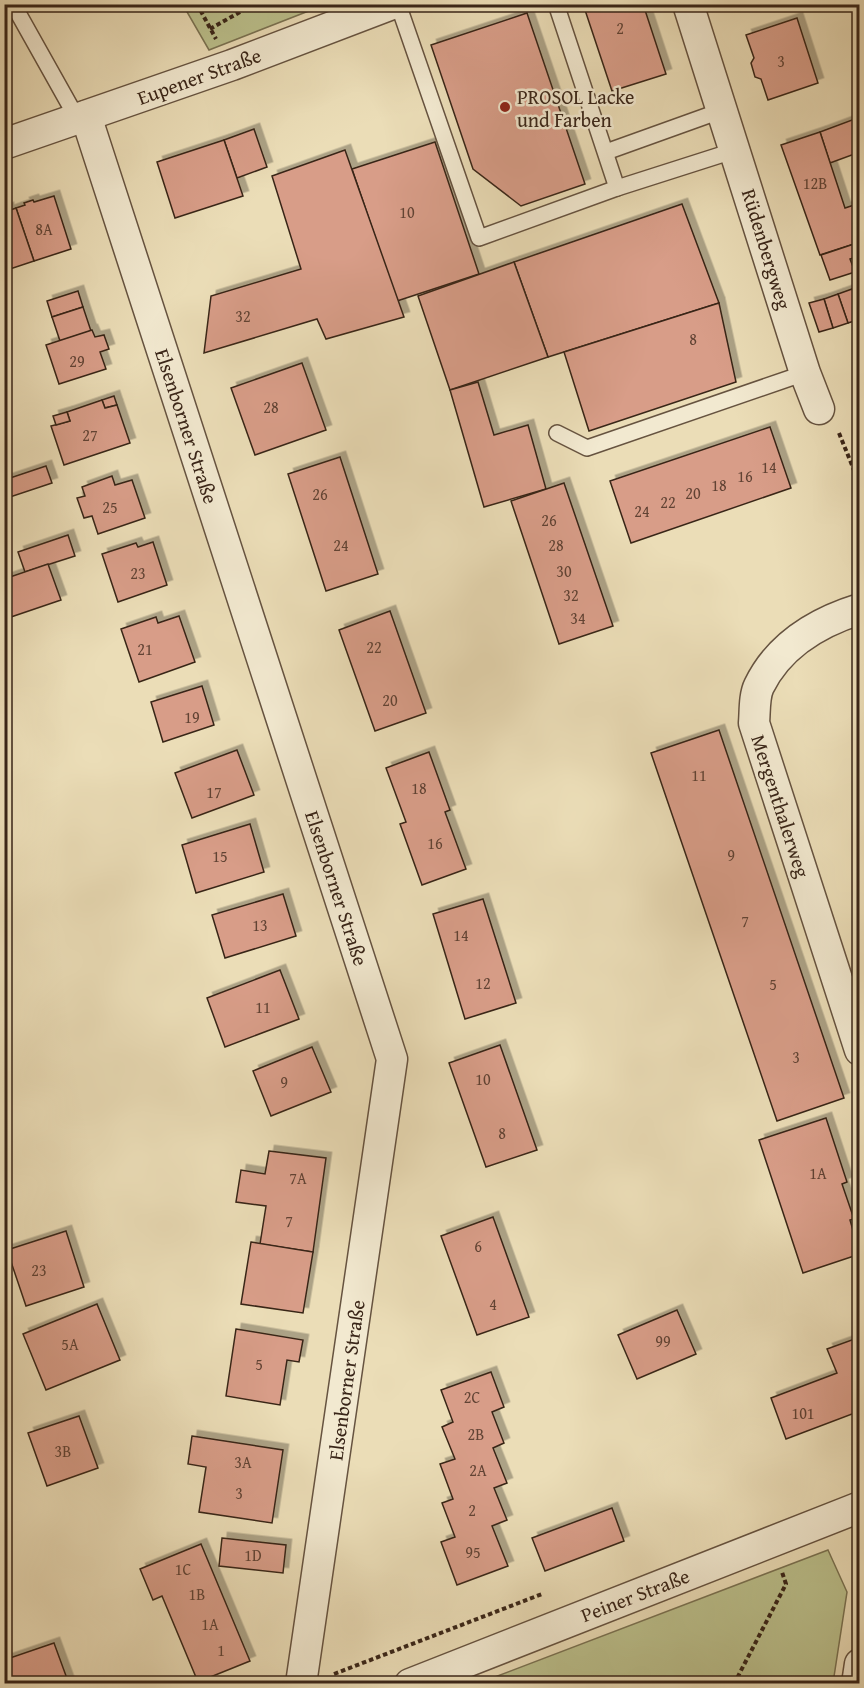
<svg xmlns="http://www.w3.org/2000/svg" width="864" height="1688" font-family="'Gentium Book Plus',serif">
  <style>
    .green { fill: #bbc08c; stroke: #7a7252; stroke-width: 1.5 }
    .building { fill: #d89d88; stroke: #392518; stroke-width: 1.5; filter: url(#shadow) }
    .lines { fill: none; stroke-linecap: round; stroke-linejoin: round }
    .service-casing { stroke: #665340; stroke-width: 18 }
    .minor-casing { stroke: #665340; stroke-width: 33 }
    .path { stroke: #392518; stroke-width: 4; stroke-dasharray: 4.5 3; stroke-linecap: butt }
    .service { stroke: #f2e9d0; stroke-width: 15 }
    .minor { stroke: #f2e9d0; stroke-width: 30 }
    .poi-dot { fill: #8f2418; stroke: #f2e9d0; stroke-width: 2 }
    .labels { text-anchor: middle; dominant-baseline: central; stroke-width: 5; stroke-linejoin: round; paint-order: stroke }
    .number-label { font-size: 16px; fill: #614334 }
    .street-label { font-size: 20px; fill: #392518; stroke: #f2e9d0 }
    .poi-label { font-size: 20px; fill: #392518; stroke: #f2e9d0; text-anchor: start }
  </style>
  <defs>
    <filter id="shadow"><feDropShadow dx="5.5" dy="-5.5" stdDeviation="0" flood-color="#0004"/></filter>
  </defs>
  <rect width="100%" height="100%" fill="#ebddb7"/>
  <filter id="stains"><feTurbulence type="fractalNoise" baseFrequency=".00333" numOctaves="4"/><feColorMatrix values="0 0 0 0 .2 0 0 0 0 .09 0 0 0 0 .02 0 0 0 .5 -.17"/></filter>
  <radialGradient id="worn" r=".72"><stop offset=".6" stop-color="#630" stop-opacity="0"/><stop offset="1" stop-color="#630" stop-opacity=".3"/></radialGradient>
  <g class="green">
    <path d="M183 5H324L209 50Z"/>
    <path d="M828 1550 847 1592 833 1683H479Z"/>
  </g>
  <g class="building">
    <path d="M583 4H643L666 74 612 91Z"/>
    <path d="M527 13 585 184 521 206 473 169 431 45Z"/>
    <path d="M797 18 818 83 768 100 761 79 755 77 751 63 754 58 746 35Z"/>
    <path d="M860 117V152L830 163 820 132Z"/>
    <path d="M254 129 267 167 237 178 224 140Z"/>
    <path d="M820 132 845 208 860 203V242L820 255 781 145Z"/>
    <path d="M224 140 243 196 175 218 157 162Z"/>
    <path d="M435 142 479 274 397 301 352 169Z"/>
    <path d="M345 150 404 317 326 339 317 319 204 353 211 296 301 269 272 176Z"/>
    <path d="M54 196 71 249 34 261 16 208 25 205 24 203 33 200 34 202Z"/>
    <path d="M682 204 719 303 548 357 514 262Z"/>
    <path d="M8 208V211L16 208 34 261 4 271V210Z"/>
    <path d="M860 242V256L850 259 855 272 830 280 821 255Z"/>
    <path d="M514 262 548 357 450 390 418 296Z"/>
    <path d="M860 287V310L852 289Z"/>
    <path d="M852 289 860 310V319L848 323 838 294Z"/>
    <path d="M78 291 83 307 52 317 47 301Z"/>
    <path d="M838 294 848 323 833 328 824 299Z"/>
    <path d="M824 299 833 328 819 332 809 303Z"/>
    <path d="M719 303 736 382 589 431 564 352Z"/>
    <path d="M83 307 91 331 60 341 52 317Z"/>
    <path d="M92 330 95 337 104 335 109 349 100 352 106 369 59 384 46 345Z"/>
    <path d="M302 363 326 430 255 455 231 388Z"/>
    <path d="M478 382 494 435 528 425 546 489 484 507 450 390Z"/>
    <path d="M114 396 117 405 105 408 102 400Z"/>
    <path d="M102 400 105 408 117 405 130 443 64 465 51 426 70 421 67 412Z"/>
    <path d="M67 412 70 421 56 425 53 416Z"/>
    <path d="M770 427 791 488 631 543 610 481Z"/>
    <path d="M340 457 378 574 326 591 288 474Z"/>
    <path d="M46 466 52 483 4 499V480Z"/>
    <path d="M112 476 115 485 132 480 145 518 98 534 92 516 84 518 77 498 85 496 82 487Z"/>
    <path d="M564 483 613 626 559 644 511 501Z"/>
    <path d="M68 535 75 556 25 572 18 552Z"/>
    <path d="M153 542 167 585 118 602 102 554 136 543 138 547Z"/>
    <path d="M48 564 61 600 8 618 4 607V579Z"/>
    <path d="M390 611 426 713 375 731 339 630Z"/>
    <path d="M179 616 195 662 139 682 121 629 156 617 158 623Z"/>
    <path d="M202 686 214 725 163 742 151 702Z"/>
    <path d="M719 730 844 1098 777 1121 651 753Z"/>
    <path d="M237 750 254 795 192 818 175 773Z"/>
    <path d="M429 752 450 810 445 812 466 869 422 885 400 824 406 822 386 768Z"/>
    <path d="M250 824 264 872 196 893 182 845Z"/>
    <path d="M283 894 296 936 225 958 212 915Z"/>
    <path d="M483 899 516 1003 465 1019 433 914Z"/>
    <path d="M280 970 299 1019 225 1047 207 998Z"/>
    <path d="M500 1045 537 1150 486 1167 449 1063Z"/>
    <path d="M312 1047 331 1092 271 1116 253 1071Z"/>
    <path d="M826 1118 847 1182 842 1184 854 1219 850 1220 860 1254 803 1273 759 1140Z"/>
    <path d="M269 1151 326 1158 313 1252 260 1244 266 1206 236 1202 241 1170 265 1174Z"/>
    <path d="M493 1217 529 1317 477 1335 441 1236Z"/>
    <path d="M66 1231 84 1287 26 1306 7 1250Z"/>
    <path d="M251 1242 313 1252 303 1313 241 1304Z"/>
    <path d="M97 1304 120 1360 46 1390 23 1334Z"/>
    <path d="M677 1310 696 1354 637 1379 618 1335Z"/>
    <path d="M236 1329 303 1340 299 1362 287 1360 280 1405 226 1396Z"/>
    <path d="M860 1337V1411L786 1439 771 1398 837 1373 827 1349Z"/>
    <path d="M491 1372 504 1407 492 1412 504 1443 493 1448 507 1483 494 1488 507 1520 492 1526 508 1566 457 1585 441 1542 455 1537 442 1503 453 1499 440 1464 455 1459 442 1427 453 1422 441 1390Z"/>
    <path d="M79 1416 98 1468 47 1486 28 1433Z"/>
    <path d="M192 1436 283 1450 272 1523 199 1512 206 1467 188 1464Z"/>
    <path d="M612 1508 624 1541 545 1571 532 1538Z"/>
    <path d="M222 1538 286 1545 283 1573 219 1566Z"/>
    <path d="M201 1544 250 1661 198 1682 162 1596 153 1600 140 1569Z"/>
    <path d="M54 1643 69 1684H4V1660Z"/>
  </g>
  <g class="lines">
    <defs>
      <g id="service">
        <path d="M13 4 78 120"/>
        <path d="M398 4 479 238 617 188 556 4"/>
        <path d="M606 152 723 110"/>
        <path d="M617 188 736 150"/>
        <path d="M557 433 587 448 805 373"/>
      </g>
      <g id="minor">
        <path d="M688 4 805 373 819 409"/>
        <path d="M86 116 392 1059 301 1684"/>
        <path d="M4 144 232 65 392 4"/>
        <path d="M860 609C818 622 779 645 759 686 754 696 755 712 754 723L860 1050"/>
        <path d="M410 1684 860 1507"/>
        <path d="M857 1684 860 1664"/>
      </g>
    </defs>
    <use href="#service" class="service-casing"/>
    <use href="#minor" class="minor-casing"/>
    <g class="path">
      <path d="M197 4 216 39"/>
      <path d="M210 29 254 4"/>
      <path d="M839 433 860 485"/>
      <path d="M334 1674 542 1594"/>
      <path d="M734 1684 786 1584 782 1572"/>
    </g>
    <use href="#service" class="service"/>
    <use href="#minor" class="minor"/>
  </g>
  <circle class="poi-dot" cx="505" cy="107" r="6"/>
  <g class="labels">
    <g class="number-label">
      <text x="620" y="28">2</text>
      <text x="781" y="61">3</text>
      <text x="815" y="183">12B</text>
      <text x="407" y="212">10</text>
      <text x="44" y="229">8A</text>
      <text x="243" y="316">32</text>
      <text x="693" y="339">8</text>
      <text x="77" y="361">29</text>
      <text x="271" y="407">28</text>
      <text x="90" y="435">27</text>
      <text x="769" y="467">14</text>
      <text x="745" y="476">16</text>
      <text x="719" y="485">18</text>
      <text x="693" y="493">20</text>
      <text x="320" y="494">26</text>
      <text x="668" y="502">22</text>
      <text x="110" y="507">25</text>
      <text x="642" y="511">24</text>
      <text x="549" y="520">26</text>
      <text x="341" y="545">24</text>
      <text x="556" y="545">28</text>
      <text x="564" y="571">30</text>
      <text x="138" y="573">23</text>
      <text x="571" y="595">32</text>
      <text x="578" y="618">34</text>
      <text x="374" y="647">22</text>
      <text x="145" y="649">21</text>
      <text x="390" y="700">20</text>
      <text x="192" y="717">19</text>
      <text x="699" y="775">11</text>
      <text x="419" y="788">18</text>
      <text x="214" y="792">17</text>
      <text x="435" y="843">16</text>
      <text x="731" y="855">9</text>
      <text x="220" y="856">15</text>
      <text x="745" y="921">7</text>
      <text x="260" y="925">13</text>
      <text x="461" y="935">14</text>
      <text x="483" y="983">12</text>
      <text x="773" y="984">5</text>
      <text x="263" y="1007">11</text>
      <text x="796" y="1057">3</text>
      <text x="483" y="1079">10</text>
      <text x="284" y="1082">9</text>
      <text x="502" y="1133">8</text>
      <text x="818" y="1173">1A</text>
      <text x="298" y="1178">7A</text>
      <text x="289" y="1221">7</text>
      <text x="478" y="1246">6</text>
      <text x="39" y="1270">23</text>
      <text x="493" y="1304">4</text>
      <text x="663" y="1341">99</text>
      <text x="70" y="1344">5A</text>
      <text x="259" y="1364">5</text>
      <text x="472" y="1397">2C</text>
      <text x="803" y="1413">101</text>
      <text x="476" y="1434">2B</text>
      <text x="63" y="1451">3B</text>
      <text x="243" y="1462">3A</text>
      <text x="478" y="1470">2A</text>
      <text x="239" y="1493">3</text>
      <text x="472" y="1510">2</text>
      <text x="473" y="1552">95</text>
      <text x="253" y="1555">1D</text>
      <text x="183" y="1569">1C</text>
      <text x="197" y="1594">1B</text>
      <text x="210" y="1624">1A</text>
      <text x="221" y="1650">1</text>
    </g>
    <g class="street-label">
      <text transform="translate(199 76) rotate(-20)">Eupener Straße</text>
      <text transform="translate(767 249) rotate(73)">Rüdenbergweg</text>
      <text transform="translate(187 426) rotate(72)">Elsenborner Straße</text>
      <text transform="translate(781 806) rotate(72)">Mergenthalerweg</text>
      <text transform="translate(337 888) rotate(72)">Elsenborner Straße</text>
      <text transform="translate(346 1380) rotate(-82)">Elsenborner Straße</text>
      <text transform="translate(635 1595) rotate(-21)">Peiner Straße</text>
    </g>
    <g class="poi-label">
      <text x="517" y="96">PROSOL Lacke<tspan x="517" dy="23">und Farben</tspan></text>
    </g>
  </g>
  <rect width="864" height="1688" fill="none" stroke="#ebddb7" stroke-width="24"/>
  <rect x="6" y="6" width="852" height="1676" fill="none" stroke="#392518" stroke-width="3"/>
  <rect x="12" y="12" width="840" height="1664" fill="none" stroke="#392518" stroke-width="1.5"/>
  <rect width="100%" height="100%" filter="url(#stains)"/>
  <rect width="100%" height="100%" fill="url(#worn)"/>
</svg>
